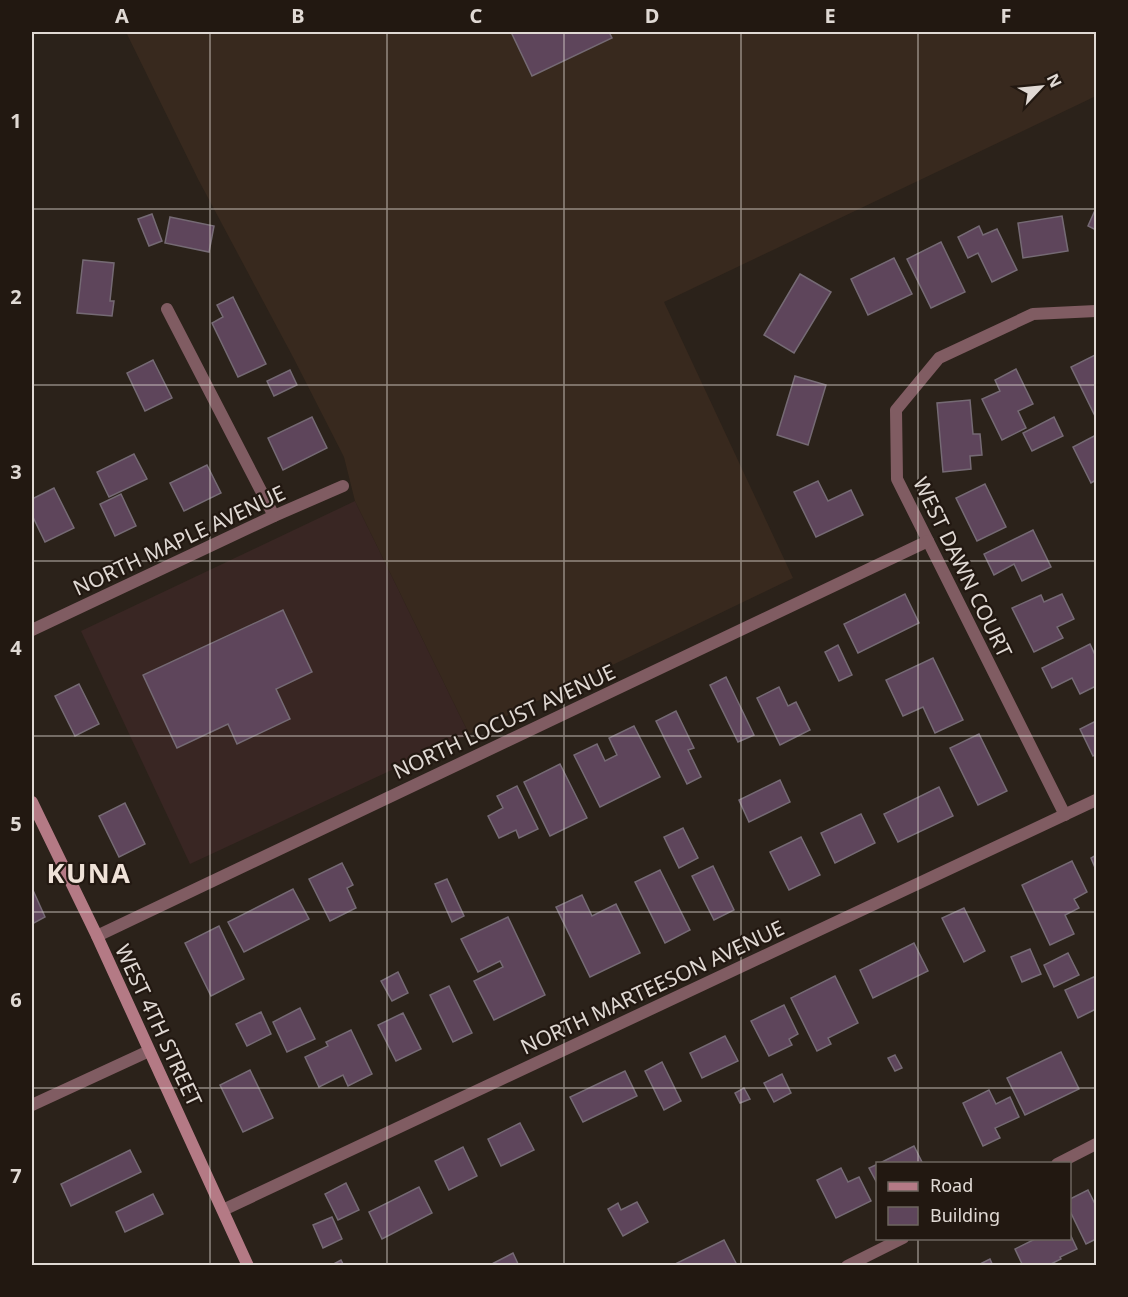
<svg xmlns="http://www.w3.org/2000/svg" width="1128" height="1297" font-family="'Noto Sans',sans-serif">
  <style>
    .commercial { fill: #392623 }
    .built { fill: #38291e }
    .building { fill: #5e455b; stroke: #756a74; stroke-width: 1.5 }
    .lines { fill: none; stroke-linecap: round; stroke-linejoin: round }
    .street { stroke: #805c62; stroke-width: 12 }
    .secondary { stroke: #b47a85; stroke-width: 12 }
    .grid { fill: none; stroke: #e0d9d4; stroke-width: 1.5; stroke-opacity: 0.55 }
    .labels { text-anchor: middle; dominant-baseline: central; stroke-width: 4.5; stroke-linejoin: round; paint-order: stroke }
    .street-label { font-size: 21px; fill: #e0d9d4; stroke: #221811 }
    .district-label { font-size: 27px; font-weight: bold; letter-spacing: 1.5px; fill: #efe2d8; stroke: #221811 }
    .neatline { fill: none; stroke: #e0d9d4; stroke-width: 2 }
    .grid-label { font-size: 20px; text-anchor: middle; font-weight: bold; fill: #e0d9d4 }
  </style>
  <rect width="100%" height="100%" fill="#2b221a"/>
  <path class="commercial" d="M355 501 469 734 190 864 81 631Z"/>
  <path class="built" d="M126 32H1096V96L664 302 793 578 469 734 355 501 344 457 293 357 198 179Z"/>
  <g class="building">
    <path d="M511 32H609L612 38 532 76Z"/>
    <path d="M1096 208V230L1088 226Z"/>
    <path d="M152 214 162 241 149 246 138 219Z"/>
    <path d="M1062 216 1068 251 1023 258 1018 223Z"/>
    <path d="M170 217 214 226 209 252 165 243Z"/>
    <path d="M979 226 983 235 997 229 1017 270 992 282 978 253 968 258 958 237Z"/>
    <path d="M941 242 965 292 931 308 907 259Z"/>
    <path d="M894 258 912 294 868 315 851 279Z"/>
    <path d="M83 260 114 263 110 301H114L112 316 77 313Z"/>
    <path d="M800 274 831 292 794 353 764 335Z"/>
    <path d="M233 297 266 364 238 377 212 323 223 317 217 305Z"/>
    <path d="M1095 355 1096 358V416H1095L1071 367Z"/>
    <path d="M153 360 172 398 145 411 127 373Z"/>
    <path d="M1016 369 1033 404 1018 411 1026 428 1002 440 982 399 1000 391 995 380Z"/>
    <path d="M290 370 297 385 274 396 267 381Z"/>
    <path d="M795 376 826 385 808 445 777 435Z"/>
    <path d="M970 400 973 434H980L982 455 970 456 971 469 943 472 937 403Z"/>
    <path d="M312 417 327 448 283 470 268 438Z"/>
    <path d="M1054 417 1063 436 1032 451 1023 433Z"/>
    <path d="M1096 435V480L1091 483 1073 447Z"/>
    <path d="M134 454 147 479 109 497 97 472Z"/>
    <path d="M207 465 221 493 184 511 170 483Z"/>
    <path d="M818 481 828 501 851 490 863 515 816 537 794 492Z"/>
    <path d="M985 484 1006 527 977 541 956 498Z"/>
    <path d="M54 488 74 528 45 542 32 515V499Z"/>
    <path d="M121 494 136 526 115 536 100 504Z"/>
    <path d="M1033 530 1051 567 1022 581 1014 564 994 575 984 554Z"/>
    <path d="M905 594 919 623 858 653 844 624Z"/>
    <path d="M1062 594 1074 619 1057 627 1063 638 1034 652 1012 608 1041 595 1044 602Z"/>
    <path d="M283 610 312 672 276 689 290 719 237 744 228 724 177 748 143 675Z"/>
    <path d="M1090 644 1096 657V686L1080 694 1072 678 1052 688 1042 668Z"/>
    <path d="M838 645 852 675 839 681 825 652Z"/>
    <path d="M933 658 963 720 935 733 923 707 903 716 886 680Z"/>
    <path d="M726 677 754 735 738 742 710 685Z"/>
    <path d="M79 684 99 724 75 736 55 696Z"/>
    <path d="M779 687 788 706 796 702 810 730 780 745 757 698Z"/>
    <path d="M676 711 694 748 688 750 701 777 687 784 656 721Z"/>
    <path d="M1096 721V754L1093 756 1080 729Z"/>
    <path d="M634 726 660 777 600 807 574 755 597 744 605 761 617 755 609 738Z"/>
    <path d="M979 734 1007 791 978 805 950 748Z"/>
    <path d="M560 764 587 818 550 836 524 782Z"/>
    <path d="M780 780 790 802 749 822 739 800Z"/>
    <path d="M517 786 538 829 519 838 516 830 499 838 488 816 503 808 497 796Z"/>
    <path d="M939 787 953 816 898 842 884 814Z"/>
    <path d="M125 803 145 844 119 857 99 816Z"/>
    <path d="M861 814 875 843 835 863 821 833Z"/>
    <path d="M683 828 698 858 679 868 664 837Z"/>
    <path d="M801 837 820 875 789 890 770 852Z"/>
    <path d="M1096 855V870L1091 858Z"/>
    <path d="M1072 861 1087 892 1074 899 1079 908 1065 915 1074 934 1050 945 1022 885Z"/>
    <path d="M342 863 353 885 347 888 356 908 330 921 309 879Z"/>
    <path d="M713 866 734 910 714 920 692 876Z"/>
    <path d="M660 870 690 930 665 943 635 882Z"/>
    <path d="M447 879 464 916 452 922 435 884Z"/>
    <path d="M32 888 45 917 32 924Z"/>
    <path d="M293 889 309 919 244 952 228 922Z"/>
    <path d="M582 895 592 916 616 904 640 953 590 977 556 907Z"/>
    <path d="M964 908 985 951 964 962 942 918Z"/>
    <path d="M508 917 545 995 494 1020 474 981 503 967 500 961 478 972 461 939Z"/>
    <path d="M219 926 244 979 211 996 185 943Z"/>
    <path d="M914 943 928 971 873 998 860 970Z"/>
    <path d="M1030 949 1041 974 1022 982 1011 957Z"/>
    <path d="M1068 953 1079 975 1054 987 1044 965Z"/>
    <path d="M398 972 408 993 392 1001 381 981Z"/>
    <path d="M835 976 858 1023 828 1038 831 1044 817 1051 791 998Z"/>
    <path d="M1096 976V1009L1078 1018 1065 990Z"/>
    <path d="M449 986 472 1033 453 1042 430 995Z"/>
    <path d="M784 1005 798 1034 789 1039 792 1045 769 1056 751 1021Z"/>
    <path d="M300 1008 315 1039 287 1052 273 1022Z"/>
    <path d="M261 1012 271 1034 247 1046 236 1024Z"/>
    <path d="M403 1013 421 1049 396 1061 378 1025Z"/>
    <path d="M351 1030 372 1074 348 1086 343 1075 319 1087 305 1057 328 1046 326 1042Z"/>
    <path d="M725 1036 738 1061 702 1078 690 1053Z"/>
    <path d="M1061 1052 1079 1089 1025 1115 1007 1078Z"/>
    <path d="M895 1055 902 1068 895 1071 888 1058Z"/>
    <path d="M662 1062 681 1101 664 1110 645 1071Z"/>
    <path d="M250 1070 273 1118 243 1132 220 1085Z"/>
    <path d="M625 1071 637 1096 583 1122 570 1097Z"/>
    <path d="M782 1074 791 1093 774 1102 764 1083Z"/>
    <path d="M744 1088 750 1099 740 1103 735 1093Z"/>
    <path d="M989 1090 996 1104 1010 1097 1019 1117 995 1128 1000 1138 983 1146 963 1103Z"/>
    <path d="M520 1123 534 1150 501 1166 488 1139Z"/>
    <path d="M914 1146 923 1164H878Z"/>
    <path d="M463 1147 477 1176 449 1190 435 1161Z"/>
    <path d="M130 1150 141 1172 71 1206 61 1184Z"/>
    <path d="M878 1164V1185L869 1168Z"/>
    <path d="M841 1168 848 1182 859 1177 871 1201 836 1218 817 1180Z"/>
    <path d="M346 1183 359 1210 338 1220 325 1194Z"/>
    <path d="M419 1187 432 1213 382 1239 369 1212Z"/>
    <path d="M1088 1190 1096 1206V1239L1086 1244 1070 1211V1199Z"/>
    <path d="M153 1194 163 1214 125 1232 116 1212Z"/>
    <path d="M637 1202 648 1222 623 1236 608 1209 618 1203 621 1210Z"/>
    <path d="M332 1217 342 1239 323 1248 313 1225Z"/>
    <path d="M1070 1234 1077 1249 1060 1257 1061 1259 1047 1266H1023L1015 1249 1037 1238H1070Z"/>
    <path d="M724 1240 737 1265 676 1266 675 1264Z"/>
    <path d="M513 1253 519 1266H488Z"/>
    <path d="M990 1259 993 1266H976Z"/>
    <path d="M341 1260 344 1266H330Z"/>
  </g>
  <g class="lines">
    <g class="street">
      <path d="M167 309 274 516"/>
      <path d="M32 630 274 516 343 486"/>
      <path d="M1065 815 897 479 896 410 939 358 1033 314 1096 311"/>
      <path d="M97 936 928 541"/>
      <path d="M32 1105 149 1051"/>
      <path d="M1057 1164 1096 1144"/>
      <path d="M223 1210 1096 800"/>
      <path d="M847 1266 903 1238"/>
    </g>
    <path class="secondary" d="M32 802 97 936 248 1266"/>
  </g>
  <path class="grid" d="M210 32V1266M387 32V1266M564 32V1266M741 32V1266M918 32V1164M32 209H1096M32 385H1096M32 561H1096M32 736H1096M32 912H1096M32 1088H1096M918 1238V1266"/>
  <g class="labels">
    <g class="street-label">
      <text transform="translate(179 540) rotate(-25)">NORTH MAPLE AVENUE</text>
      <text transform="translate(963 567) rotate(64)">WEST DAWN COURT</text>
      <text transform="translate(504 721) rotate(-25)">NORTH LOCUST AVENUE</text>
      <text transform="translate(652 987) rotate(-25)">NORTH MARTEESON AVENUE</text>
      <text transform="translate(159 1025) rotate(65)">WEST 4TH STREET</text>
    </g>
    <g class="district-label">
      <text x="89" y="872">KUNA</text>
    </g>
  </g>
  <rect width="1128" height="1297" fill="none" stroke="#221811" stroke-width="66"/>
  <rect x="876" y="1162" width="195" height="78" fill="#221811" stroke="#6e655f" stroke-width="1.5"/>
  <rect x="888" y="1182" width="30" height="9" fill="#b47a85" stroke="#6e655f" stroke-width="1.5"/>
  <text x="930" y="1192" font-size="18" fill="#e0d9d4">Road</text>
  <rect x="888" y="1207" width="30" height="18" fill="#5e455b" stroke="#6e655f" stroke-width="1.5"/>
  <text x="930" y="1222" font-size="18" fill="#e0d9d4">Building</text>
  <g transform="translate(1041 87) rotate(64)" stroke="#221811" stroke-width="4.5" paint-order="stroke">
  <path d="M0-4.5L10 22L0 15L-10 22Z" fill="#e0d9d4"/>
  <text y="-9" font-size="16" font-weight="bold" text-anchor="middle" fill="#e0d9d4">N</text>
  </g>
  <rect x="33" y="33" width="1062" height="1231" class="neatline"/>
  <g class="grid-label">
    <text x="122" y="23">A</text>
    <text x="298" y="23">B</text>
    <text x="476" y="23">C</text>
    <text x="652" y="23">D</text>
    <text x="830" y="23">E</text>
    <text x="1006" y="23">F</text>
    <text x="16" y="128">1</text>
    <text x="16" y="304">2</text>
    <text x="16" y="479">3</text>
    <text x="16" y="655">4</text>
    <text x="16" y="831">5</text>
    <text x="16" y="1007">6</text>
    <text x="16" y="1183">7</text>
  </g>
</svg>
